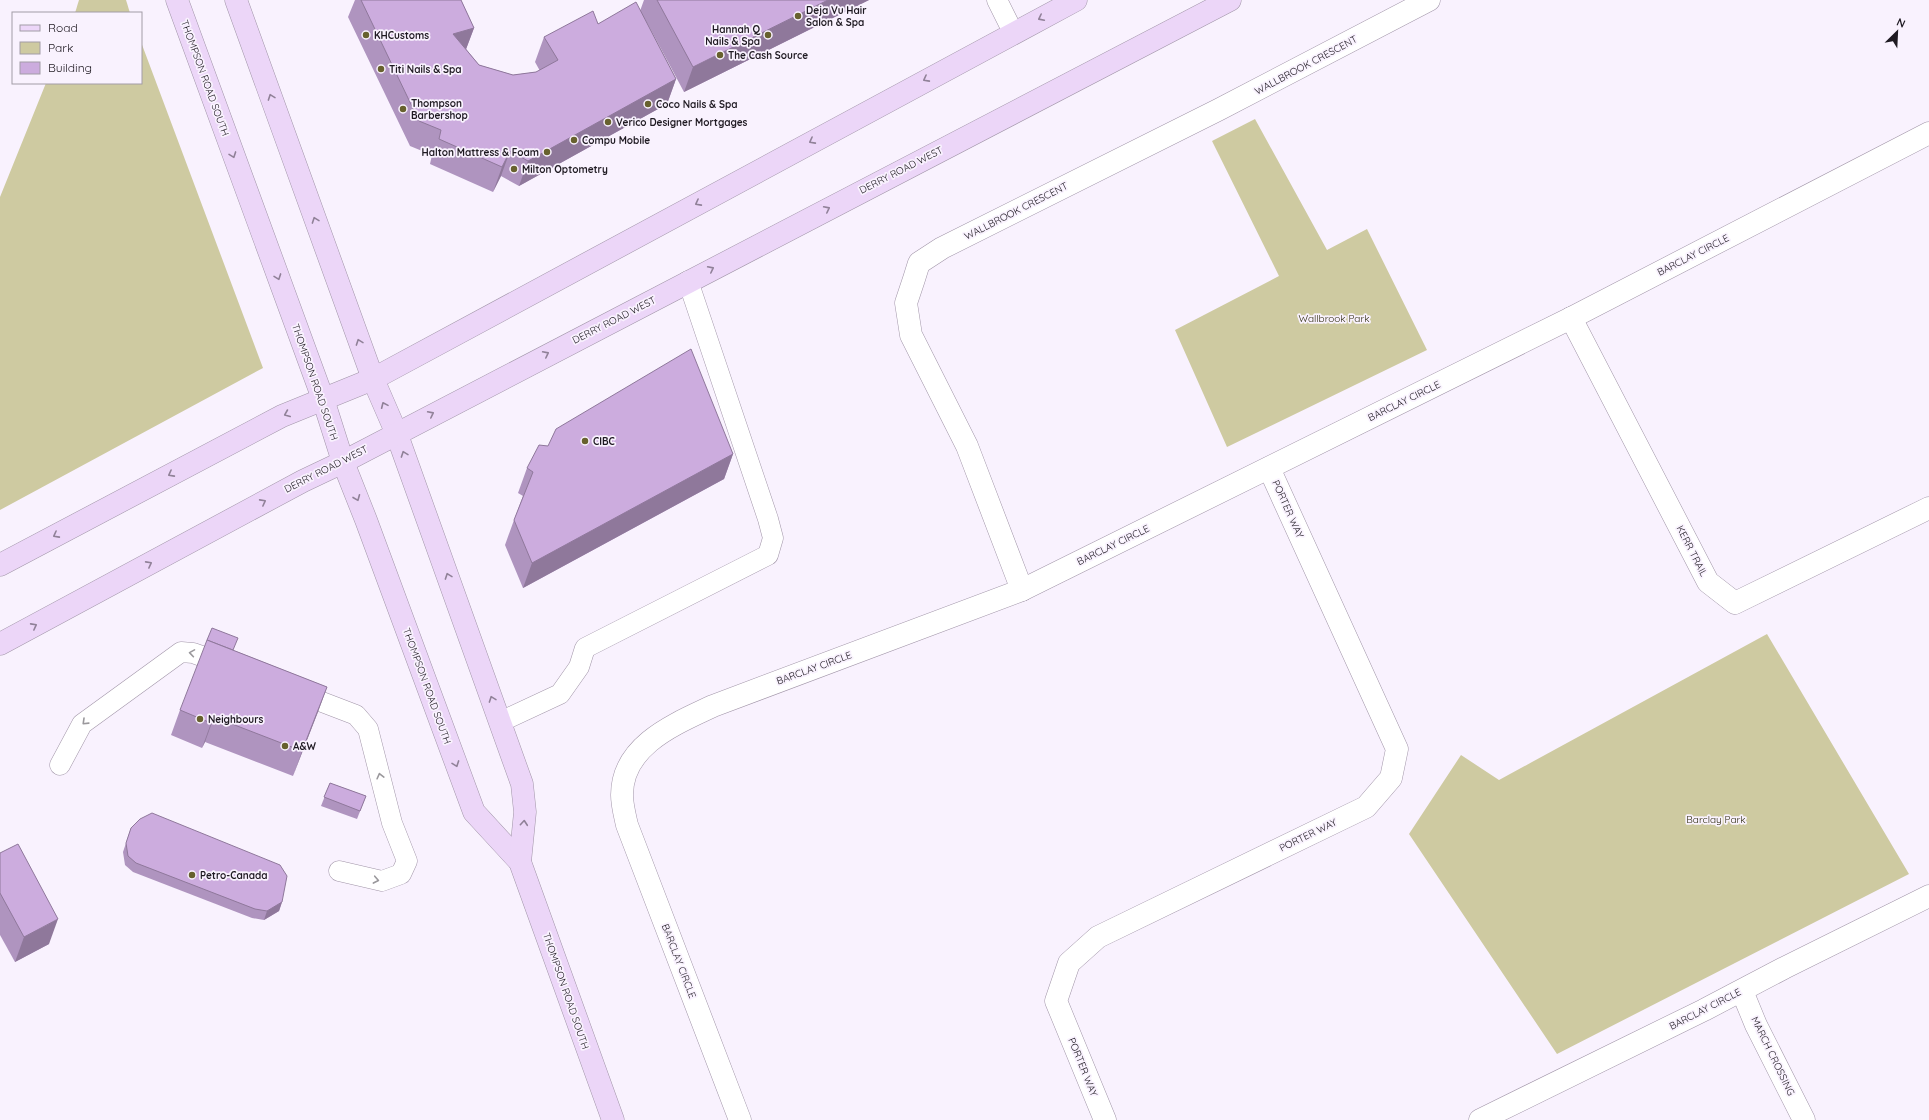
<svg xmlns="http://www.w3.org/2000/svg" width="1929" height="1120" font-family="Quicksand,sans-serif">
  <style>
    .green { fill: #cecaa1 }
    .lines { fill: none; stroke-linecap: round; stroke-linejoin: round }
    .lane-casing { stroke: #a195a8; stroke-width: 21 }
    .street-casing { stroke: #a195a8; stroke-width: 23 }
    .secondary-casing { stroke: #a195a8; stroke-width: 23 }
    .lane { stroke: #fff; stroke-width: 20 }
    .street { stroke: #fff; stroke-width: 22 }
    .secondary { stroke: #ecd6f8; stroke-width: 22 }
    .wall { fill: #af94bf }
    .shaded-wall { fill: #8f789b }
    .building { fill: #ccacde; stroke: #8f789b }
    .oneway { stroke: #908198 }
    .oneway2 { stroke: #9a989c }
    .poi-dot { fill: #67612e; stroke: #f9f2fe; stroke-width: 1.5 }
    .labels { text-anchor: middle; dominant-baseline: central; stroke-width: 3.5; stroke-linejoin: round; paint-order: stroke }
    .poi-label { font-size: 10px; font-weight: bold; fill: #1f1a22; stroke: #f9f2fe; text-anchor: start }
    .street-label { font-size: 10px; fill: #1f1a22; stroke: #f9f2fe }
    .park-label { font-size: 10px; fill: #2e2b0f; stroke: #f9f2fe }
  </style>
  <rect width="100%" height="100%" fill="#f9f2fe"/>
  <g class="green">
    <path d="M79 0H126L130 13H75Z"/>
    <path d="M141 42 263 368 0 510V197L46 83H141Z"/>
    <path d="M1255 119 1327 250 1367 229 1427 350 1227 447 1175 330 1279 276 1212 141Z"/>
    <path d="M1767 634 1909 874 1557 1054 1409 834 1461 755 1499 780Z"/>
  </g>
  <g class="lines">
    <defs>
      <g id="lane">
        <path d="M997 0 1013 32"/>
        <path d="M296 692 356 715 368 729 392 823 407 861 401 874 382 881 339 871"/>
        <path d="M500 722 560 694 579 667 585 648 768 555 773 538 768 519 688 281"/>
        <path d="M60 765 82 724 181 652 193 653 227 665"/>
      </g>
      <g id="street">
        <path d="M1571 318 1708 582 1735 603 1929 508"/>
        <path d="M1022 590 967 446 911 335 906 303 914 279 919 263 942 248 1218 110 1429 0"/>
        <path d="M1742 991 1756 1025 1804 1120"/>
        <path d="M740 1120 627 825C625 816 622 805 622 795 622 745 675 724 713 706L1022 590 1571 318 1929 133"/>
        <path d="M1105 1120 1056 1001 1069 963 1098 937 1366 807 1391 778 1397 749 1269 468"/>
        <path d="M1480 1120 1704 1010 1784 968 1929 896"/>
      </g>
      <g id="secondary">
        <path d="M177 0 323 399 343 462 366 520 474 812 520 862 613 1120"/>
        <path d="M236 0 373 379 396 432 522 784 525 812 520 862"/>
        <path d="M0 565 282 416 373 379 1076 0"/>
        <path d="M0 644 303 481 343 462 1230 0"/>
      </g>
    </defs>
    <use href="#lane" class="lane-casing"/>
    <use href="#street" class="street-casing"/>
    <use href="#secondary" class="secondary-casing"/>
    <use href="#lane" class="lane"/>
    <use href="#street" class="street"/>
    <use href="#secondary" class="secondary"/>
  </g>
  <g class="wall">
    <path d="M355 0H461L474 28 466 49 479 65 513 75 536 72 540 71 535 62 544 37 598 24 640 11 644 0H869L684 92 644 17 676 79 667 104 519 186 501 176 493 192 430 164 432 155 410 146 348 17Z"/>
    <path d="M548 446 733 454 724 479 523 588 505 545 514 520 523 496 518 493 527 468Z"/>
    <path d="M233 650 327 687 293 776 205 742 202 748 171 735 180 710Z"/>
    <path d="M330 783 366 796 357 819 321 806Z"/>
    <path d="M131 828 282 902 279 911 264 920 252 918 133 872 125 865 123 852Z"/>
    <path d="M0 853 49 944 15 962 0 935Z"/>
  </g>
  <g class="shaded-wall">
    <path d="M828 0H869L684 92 693 67Z"/>
    <path d="M474 28 465 52 453 34Z"/>
    <path d="M676 79 667 104 519 186 528 161Z"/>
    <path d="M510 151 501 176 493 192 502 167Z"/>
    <path d="M733 454 724 479 523 588 532 563Z"/>
    <path d="M327 687 318 712 293 776 302 751Z"/>
    <path d="M214 717 205 742 202 748 211 723Z"/>
    <path d="M282 902 279 911 264 920 267 911Z"/>
    <path d="M58 919 49 944 15 962 24 937Z"/>
  </g>
  <g class="building">
    <path d="M361 0H461L474 28 453 34 479 65 513 75 536 72 558 60 544 37 593 11 598 24 636 2 676 79 528 161 510 151 502 167 439 139 441 130 419 121Z"/>
    <path d="M657 0H828L693 67Z"/>
    <path d="M691 349 733 454 532 563 514 520 533 472 527 468 539 445 548 446 556 429Z"/>
    <path d="M212 628 238 638 233 650 207 640Z"/>
    <path d="M207 640 327 687 302 751 214 717 211 723 180 710Z"/>
    <path d="M330 783 366 796 360 811 324 797Z"/>
    <path d="M152 813 280 865 287 876 282 902 267 911 255 909 136 863 128 856 126 843 131 828 140 819Z"/>
    <path d="M18 844 58 919 24 937 0 893V853Z"/>
  </g>
  <defs><path id="oneway-chevron" d="M-2-3.5L2.5 0L-2 3.5" fill="none" stroke-width="1.6" stroke-linecap="round" stroke-linejoin="round"/></defs>
  <g class="oneway">
    <use href="#oneway-chevron" transform="translate(1041 18) rotate(153)"/>
    <use href="#oneway-chevron" transform="translate(926 79) rotate(152)"/>
    <use href="#oneway-chevron" transform="translate(271 97) rotate(-110)"/>
    <use href="#oneway-chevron" transform="translate(812 141) rotate(152)"/>
    <use href="#oneway-chevron" transform="translate(233 155) rotate(70)"/>
    <use href="#oneway-chevron" transform="translate(698 203) rotate(152)"/>
    <use href="#oneway-chevron" transform="translate(827 209) rotate(-27)"/>
    <use href="#oneway-chevron" transform="translate(315 220) rotate(-110)"/>
    <use href="#oneway-chevron" transform="translate(711 269) rotate(-27)"/>
    <use href="#oneway-chevron" transform="translate(278 277) rotate(70)"/>
    <use href="#oneway-chevron" transform="translate(359 342) rotate(-110)"/>
    <use href="#oneway-chevron" transform="translate(546 354) rotate(-27)"/>
    <use href="#oneway-chevron" transform="translate(384 405) rotate(-114)"/>
    <use href="#oneway-chevron" transform="translate(287 414) rotate(157)"/>
    <use href="#oneway-chevron" transform="translate(431 414) rotate(-27)"/>
    <use href="#oneway-chevron" transform="translate(404 454) rotate(-110)"/>
    <use href="#oneway-chevron" transform="translate(171 474) rotate(152)"/>
    <use href="#oneway-chevron" transform="translate(357 498) rotate(68)"/>
    <use href="#oneway-chevron" transform="translate(263 502) rotate(-28)"/>
    <use href="#oneway-chevron" transform="translate(56 535) rotate(152)"/>
    <use href="#oneway-chevron" transform="translate(149 564) rotate(-28)"/>
    <use href="#oneway-chevron" transform="translate(448 576) rotate(-110)"/>
    <use href="#oneway-chevron" transform="translate(34 626) rotate(-28)"/>
    <use href="#oneway-chevron" transform="translate(492 699) rotate(-110)"/>
    <use href="#oneway-chevron" transform="translate(456 764) rotate(70)"/>
    <use href="#oneway-chevron" transform="translate(524 823) rotate(-85)"/>
  </g>
  <g class="oneway2">
    <use href="#oneway-chevron" transform="translate(192 653) rotate(-171)"/>
    <use href="#oneway-chevron" transform="translate(85 722) rotate(136)"/>
    <use href="#oneway-chevron" transform="translate(380 776) rotate(-104)"/>
    <use href="#oneway-chevron" transform="translate(376 880) rotate(11)"/>
  </g>
  <g class="poi-dot">
    <circle cx="798" cy="16" r="4"/>
    <circle cx="366" cy="35" r="4"/>
    <circle cx="768" cy="35" r="4"/>
    <circle cx="720" cy="55" r="4"/>
    <circle cx="381" cy="69" r="4"/>
    <circle cx="648" cy="104" r="4"/>
    <circle cx="403" cy="109" r="4"/>
    <circle cx="608" cy="122" r="4"/>
    <circle cx="574" cy="140" r="4"/>
    <circle cx="547" cy="152" r="4"/>
    <circle cx="514" cy="169" r="4"/>
    <circle cx="585" cy="441" r="4"/>
    <circle cx="200" cy="719" r="4"/>
    <circle cx="285" cy="746" r="4"/>
    <circle cx="192" cy="875" r="4"/>
  </g>
  <g class="labels">
    <g class="poi-label">
      <text x="806" y="10">Deja Vu Hair<tspan x="806" dy="12">Salon &amp; Spa</tspan></text>
      <text x="760" y="29" text-anchor="end">Hannah Q<tspan x="760" dy="12">Nails &amp; Spa</tspan></text>
      <text x="374" y="35">KHCustoms</text>
      <text x="728" y="55">The Cash Source</text>
      <text x="389" y="69">Titi Nails &amp; Spa</text>
      <text x="411" y="103">Thompson<tspan x="411" dy="12">Barbershop</tspan></text>
      <text x="656" y="104">Coco Nails &amp; Spa</text>
      <text x="616" y="122">Verico Designer Mortgages</text>
      <text x="582" y="140">Compu Mobile</text>
      <text x="539" y="152" text-anchor="end">Halton Mattress &amp; Foam</text>
      <text x="522" y="169">Milton Optometry</text>
      <text x="593" y="441">CIBC</text>
      <text x="208" y="719">Neighbours</text>
      <text x="293" y="746">A&amp;W</text>
      <text x="200" y="875">Petro-Canada</text>
    </g>
    <g class="street-label">
      <text transform="translate(1306 65) rotate(-28)">WALLBROOK CRESCENT</text>
      <text transform="translate(205 78) rotate(70)">THOMPSON ROAD SOUTH</text>
      <text transform="translate(901 170) rotate(-27)">DERRY ROAD WEST</text>
      <text transform="translate(1016 211) rotate(-27)">WALLBROOK CRESCENT</text>
      <text transform="translate(1693 255) rotate(-27)">BARCLAY CIRCLE</text>
      <text transform="translate(614 320) rotate(-27)">DERRY ROAD WEST</text>
      <text transform="translate(315 382) rotate(71)">THOMPSON ROAD SOUTH</text>
      <text transform="translate(1404 401) rotate(-26)">BARCLAY CIRCLE</text>
      <text transform="translate(326 469) rotate(-27)">DERRY ROAD WEST</text>
      <text transform="translate(1288 509) rotate(66)">PORTER WAY</text>
      <text transform="translate(1113 545) rotate(-26)">BARCLAY CIRCLE</text>
      <text transform="translate(1692 551) rotate(63)">KERR TRAIL</text>
      <text transform="translate(814 668) rotate(-20)">BARCLAY CIRCLE</text>
      <text transform="translate(427 686) rotate(70)">THOMPSON ROAD SOUTH</text>
      <text transform="translate(1308 835) rotate(-26)">PORTER WAY</text>
      <text transform="translate(679 961) rotate(69)">BARCLAY CIRCLE</text>
      <text transform="translate(566 991) rotate(71)">THOMPSON ROAD SOUTH</text>
      <text transform="translate(1705 1009) rotate(-27)">BARCLAY CIRCLE</text>
      <text transform="translate(1773 1056) rotate(64)">MARCH CROSSING</text>
      <text transform="translate(1083 1067) rotate(68)">PORTER WAY</text>
    </g>
    <g class="park-label">
      <text x="1334" y="318">Wallbrook Park</text>
      <text x="1716" y="819">Barclay Park</text>
    </g>
  </g>
  <rect x="12" y="12" width="130" height="72" fill="#f9f2fe" stroke="#a29ca6"/>
  <rect x="20" y="25" width="20" height="6" fill="#ecd6f8" stroke="#a29ca6"/>
  <text x="48" y="32" font-size="12" fill="#1f1a22">Road</text>
  <rect x="20" y="42" width="20" height="12" fill="#cecaa1" stroke="#a29ca6"/>
  <text x="48" y="52" font-size="12" fill="#1f1a22">Park</text>
  <rect x="20" y="62" width="20" height="12" fill="#ccacde" stroke="#a29ca6"/>
  <text x="48" y="72" font-size="12" fill="#1f1a22">Building</text>
  <g transform="translate(1897 32) rotate(24)" stroke="#f9f2fe" stroke-width="3" paint-order="stroke">
  <path d="M0-3L7 15L0 10L-7 15Z" fill="#1f1a22"/>
  <text y="-6" font-size="11" font-weight="bold" text-anchor="middle" fill="#1f1a22">N</text>
  </g>
</svg>
